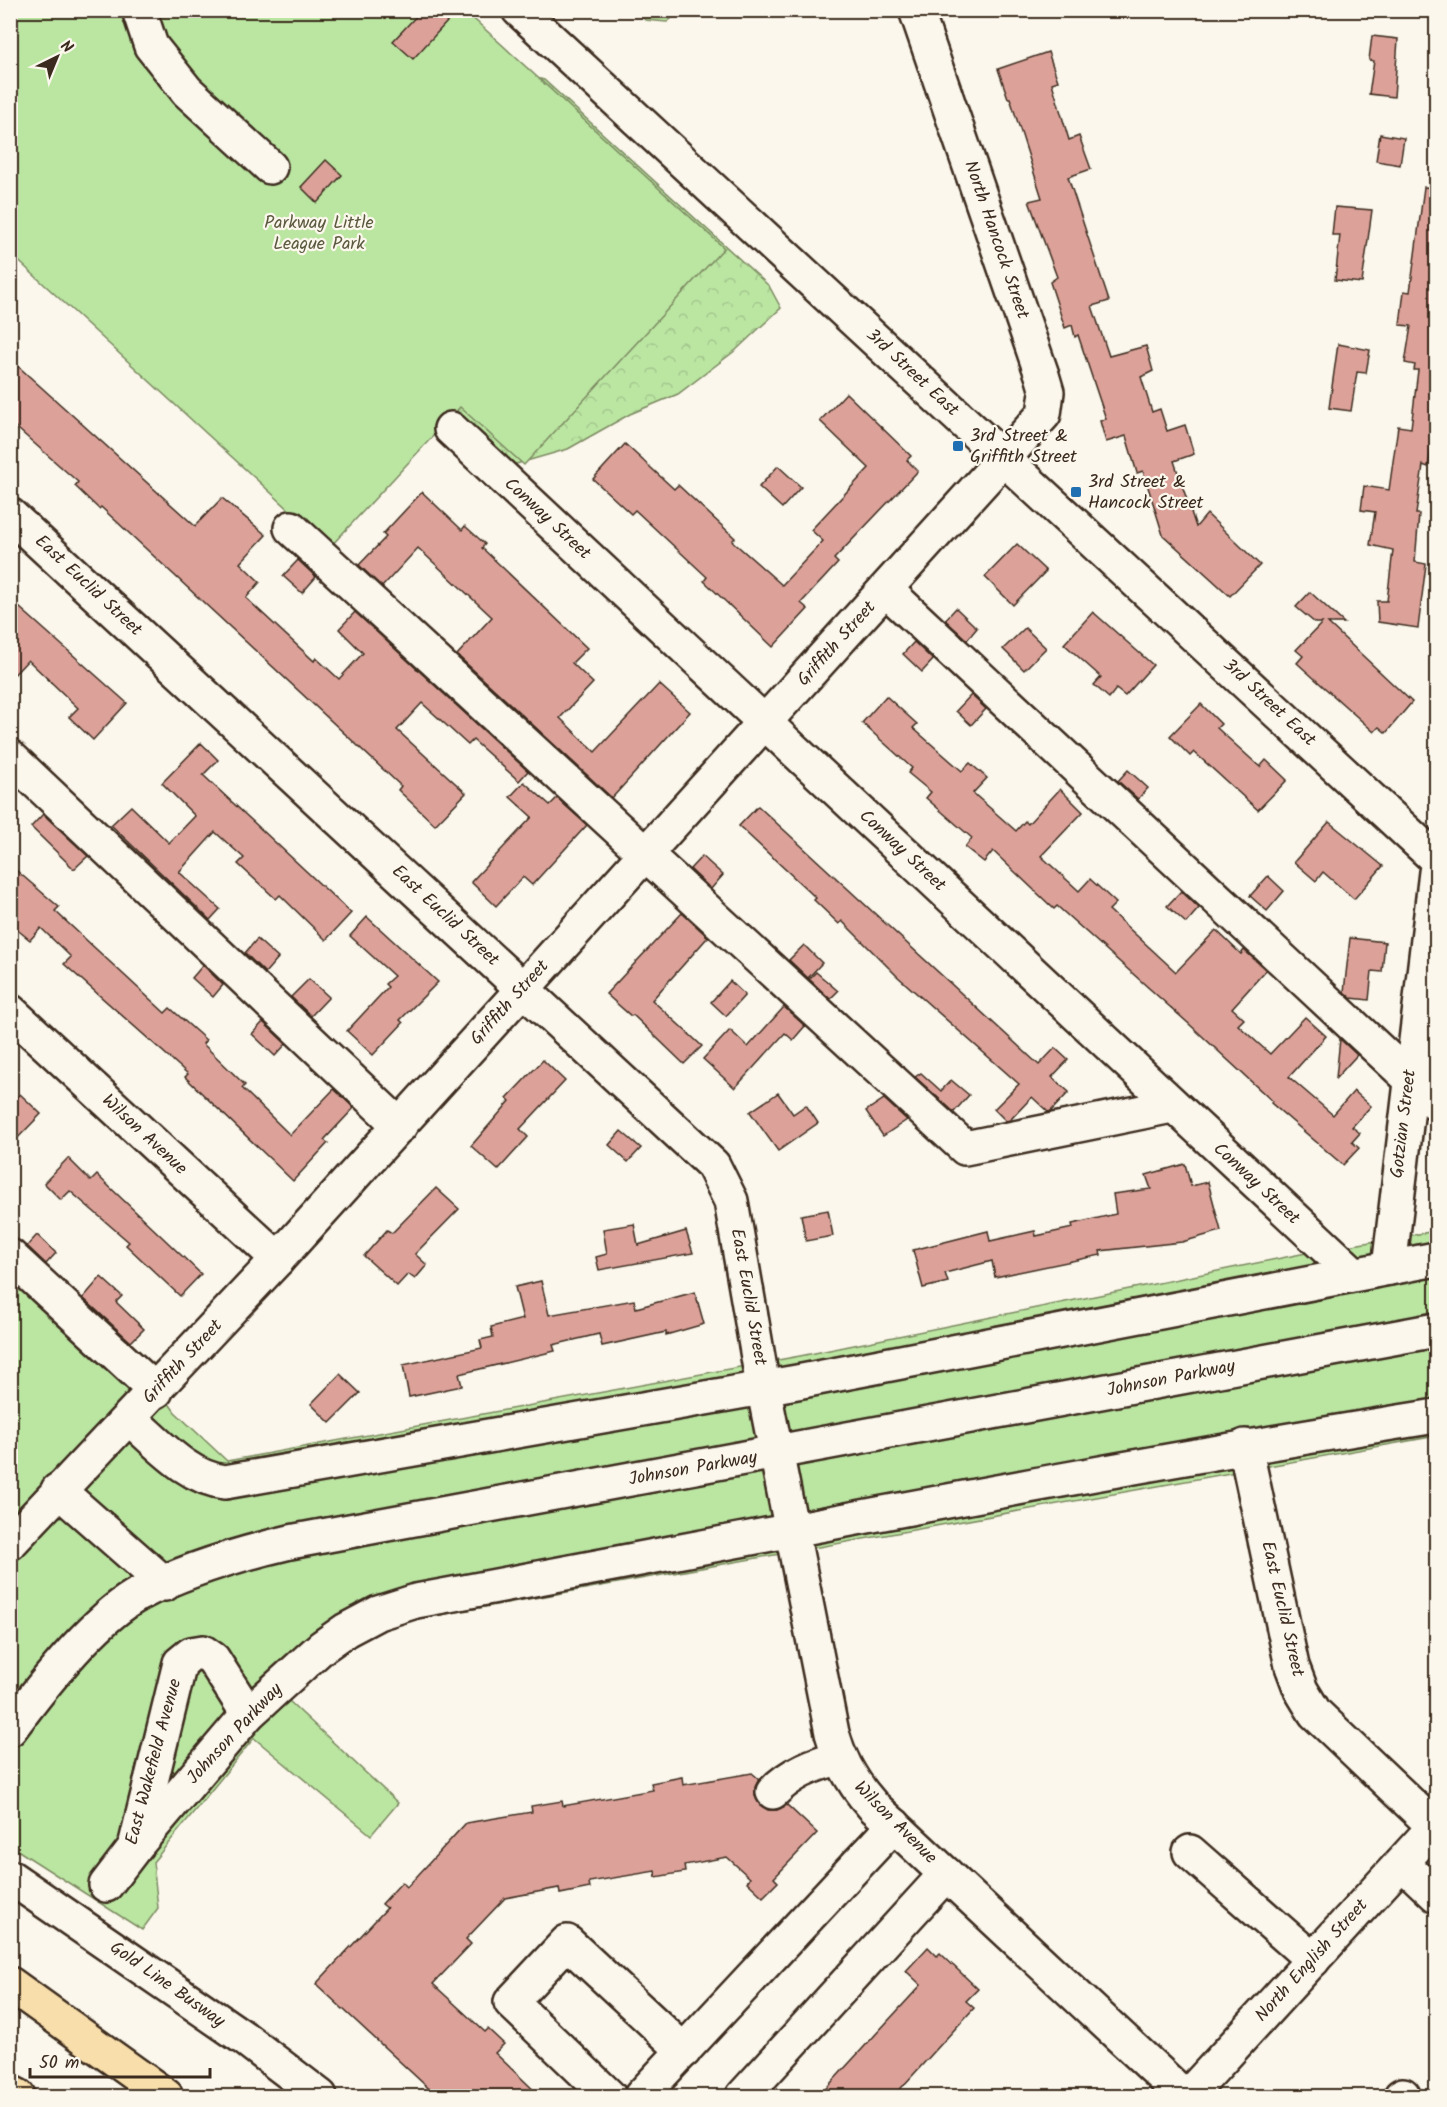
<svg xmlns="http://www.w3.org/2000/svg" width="1447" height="2107" font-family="Kalam,sans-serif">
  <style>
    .forest { fill: url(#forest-crowns); stroke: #7b8860; stroke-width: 1.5 }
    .park { fill: #bbe6a2; stroke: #7b8860; stroke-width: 1.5 }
    .building { fill: #dca29a; stroke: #3b2a1e; stroke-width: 1.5 }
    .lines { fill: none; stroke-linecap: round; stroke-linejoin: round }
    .minor-casing { stroke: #3b2a1e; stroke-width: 38 }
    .highway-casing { stroke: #3b2a1e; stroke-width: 38 }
    .minor { stroke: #fbf7ec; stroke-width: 33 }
    .highway { stroke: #f8deab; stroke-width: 33 }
    .poi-dot { fill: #1f6fb2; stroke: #fbf7ec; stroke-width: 2 }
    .labels { text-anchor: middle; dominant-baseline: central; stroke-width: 4.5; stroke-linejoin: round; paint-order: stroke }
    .park-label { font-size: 18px; fill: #5b593f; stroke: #fbf7ec }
    .street-label { font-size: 18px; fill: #3b2a1e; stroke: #fbf7ec }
    .poi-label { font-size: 18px; fill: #3b2a1e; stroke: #fbf7ec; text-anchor: start }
  </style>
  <defs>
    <pattern id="forest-crowns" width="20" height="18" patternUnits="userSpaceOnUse" patternTransform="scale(1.5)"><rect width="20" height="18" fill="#bbe6a2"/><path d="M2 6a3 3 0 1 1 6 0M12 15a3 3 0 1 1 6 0" fill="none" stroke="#a2c58b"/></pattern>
  </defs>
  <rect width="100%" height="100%" fill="#fbf7ec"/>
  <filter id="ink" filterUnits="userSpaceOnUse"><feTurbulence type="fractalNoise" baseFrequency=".0167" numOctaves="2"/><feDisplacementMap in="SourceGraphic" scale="12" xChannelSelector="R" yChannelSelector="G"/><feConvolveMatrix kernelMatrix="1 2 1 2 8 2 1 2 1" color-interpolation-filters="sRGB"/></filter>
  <g filter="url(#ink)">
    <path class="forest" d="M525 75 544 80 769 286 781 308 736 350 678 394 630 414 568 449 513 465 434 389Z"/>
    <g class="park">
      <path d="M10 11H465L724 248 524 465 460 407 330 547 11 254Z"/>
      <path d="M638 11H681L667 22 645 20Z"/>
      <path d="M1436 1231V1436L390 1624 322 1665 288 1700 398 1803 371 1835 254 1738 153 1862 158 1908 142 1930 11 1846 10 1261 140 1362 175 1412 227 1461 800 1356 1306 1253Z"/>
    </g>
    <g class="building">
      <path d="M422 10H458L413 59 393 41Z"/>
      <path d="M1372 36 1398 39 1394 97 1369 94 1374 61 1369 60Z"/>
      <path d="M1048 52 1058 81 1052 83 1069 140 1079 136 1091 169 1068 177 1109 301 1092 306 1109 356 1146 346 1153 371 1141 377 1152 412 1160 409 1167 431 1185 425 1194 454 1174 461 1196 527 1207 514 1260 565 1230 596 1163 535 1143 471 1137 473 1126 436 1106 442 1100 421 1106 419 1078 335 1075 337 1072 325 1065 328 1050 282 1057 277 1029 201 1042 198 1010 98H1008L998 69Z"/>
      <path d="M1380 134 1404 138 1400 165 1376 161Z"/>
      <path d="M326 160 342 175 317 203 301 187Z"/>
      <path d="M1424 187 1437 188V412L1428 467 1423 465 1416 514H1419L1415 562 1426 564 1418 628 1378 622 1377 601H1387L1393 550 1370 545 1375 512 1361 510 1364 486 1389 490 1398 426 1411 428 1418 370H1414L1415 365 1405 363 1411 326 1400 325 1404 291 1410 292Z"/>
      <path d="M1335 207 1372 210 1362 283 1335 280 1340 235H1332Z"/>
      <path d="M1338 344 1370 350 1366 373 1357 372 1351 411 1329 408Z"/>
      <path d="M10 359 195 526 222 498 266 535 240 563 260 582 246 598 314 661 316 658 339 679 363 653 339 629 355 612 528 771 519 781 473 740 468 745 422 703 397 730 466 793 435 825 398 790 401 786 101 507 99 509 75 486 78 482 10 422Z"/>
      <path d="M846 393 911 456 907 460 918 471 834 559 838 563 801 603 808 609 773 647 704 581 707 577 635 510 631 514 593 479 625 444 674 489 678 485 735 538 732 541 782 585 823 541 811 530 869 468 820 421Z"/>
      <path d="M778 466 801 487 782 508 759 487Z"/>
      <path d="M422 492 462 530 465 526 485 544 482 548 587 648 572 663 593 683 560 718 595 752 659 684 690 712 612 798 457 655 492 617 418 548 382 587 359 565 386 537 383 534Z"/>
      <path d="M1017 544 1046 571 1013 605 985 577Z"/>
      <path d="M298 560 316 577 302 593 283 576Z"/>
      <path d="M1310 592 1344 623H1328L1412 702 1386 733 1379 727 1374 732 1297 663 1303 656 1296 650 1322 623H1315L1296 607Z"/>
      <path d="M10 599 127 703 93 740 69 717 78 708 28 660 10 679Z"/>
      <path d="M956 608 977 628 967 640 945 620Z"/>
      <path d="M1093 612 1153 665 1125 696 1116 689 1109 698 1094 685 1101 677 1064 644Z"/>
      <path d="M1025 628 1046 648 1024 670 1003 649Z"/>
      <path d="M914 642 933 660 922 672 903 654Z"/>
      <path d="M971 695 986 709 971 725 956 711Z"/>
      <path d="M886 696 917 724 913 728 962 771 970 763 987 778 973 793 1016 831 1025 821 1028 824 1060 789 1083 812 1041 856 1079 891 1090 879 1116 903 1109 910 1176 972 1216 930 1241 954 1244 950 1266 970 1232 1008 1244 1019 1238 1025 1270 1054 1305 1017 1326 1036 1289 1077 1333 1115 1354 1091 1371 1106 1352 1127 1360 1133 1352 1142 1359 1148 1343 1165 1271 1103 1272 1101 1188 1023 1057 906 1054 909 993 851 984 862 965 847 972 838 926 798 931 792 908 773 912 768 862 723Z"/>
      <path d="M1201 704 1221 724 1217 728 1260 767 1266 760 1287 780 1258 810 1194 752 1190 756 1170 736Z"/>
      <path d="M201 743 218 760 203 775 351 913 326 940 280 895 276 899 238 864 244 858 215 832 179 872 220 909 210 920 111 825 131 806 169 843 195 816 162 783Z"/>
      <path d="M1128 770 1148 788 1138 799 1118 781Z"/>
      <path d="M524 782 550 805 557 798 587 825 532 885 523 877 496 906 471 882 532 817 510 797Z"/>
      <path d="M758 806 1039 1065 1055 1048 1068 1060 1052 1077 1069 1092 1051 1111 1048 1112 1032 1097 1010 1120 1006 1121 994 1109 1019 1084 897 976 842 921 839 924 814 900 816 898 739 826Z"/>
      <path d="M43 814 88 856 74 869 31 827Z"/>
      <path d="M1329 822 1383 866 1354 899 1323 872 1316 881 1294 862Z"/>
      <path d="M702 856 723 875 711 889 690 869Z"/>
      <path d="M10 865 59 907 55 911 165 1013 170 1008 206 1040 203 1044 245 1085 242 1088 290 1135 334 1089 354 1108 324 1140 328 1143 293 1181 185 1077 188 1074 64 964 71 957 41 928 30 940 10 924Z"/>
      <path d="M1268 876 1284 891 1267 911 1250 896Z"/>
      <path d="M1181 891 1199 908 1186 923 1167 906Z"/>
      <path d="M682 913 708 937 652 1000 702 1046 684 1064 633 1015 631 1016 606 994Z"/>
      <path d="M367 917 438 982 400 1020 403 1023 373 1055 347 1031 388 987 385 984 394 976 350 936Z"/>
      <path d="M1350 938 1385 942 1382 972 1372 971 1369 1000 1351 998 1344 992Z"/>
      <path d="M257 939 278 958 265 973 245 953Z"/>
      <path d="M804 945 822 963 808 978 789 960Z"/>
      <path d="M203 965 223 985 213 997 192 978Z"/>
      <path d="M816 972 838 991 830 999 809 979Z"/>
      <path d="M309 979 329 997 311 1016 291 997Z"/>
      <path d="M730 981 745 995 726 1016 711 1002Z"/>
      <path d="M784 1007 805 1026 793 1040 785 1033 735 1088 703 1059 730 1030 748 1047Z"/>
      <path d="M263 1022 286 1044 275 1056 252 1034Z"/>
      <path d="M1340 1039 1357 1055 1336 1078Z"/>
      <path d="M543 1060 565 1081 520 1129 528 1137 498 1170 471 1146 510 1101 507 1098Z"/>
      <path d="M921 1073 941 1091 951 1080 969 1095 954 1112 915 1077Z"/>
      <path d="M778 1093 793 1114 806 1105 818 1123 778 1151 750 1112Z"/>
      <path d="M20 1094 41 1114 10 1146V1104Z"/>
      <path d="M884 1099 907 1120 883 1136 866 1111Z"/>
      <path d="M621 1131 641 1148 628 1162 609 1145Z"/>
      <path d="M68 1158 91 1181 97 1175 201 1274 180 1296 126 1245 129 1242 70 1191 61 1200 44 1183Z"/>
      <path d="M1185 1164 1191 1186 1208 1182 1221 1231 1182 1242 1100 1251 1101 1255 995 1277 992 1261 945 1273 948 1282 923 1288 913 1250 988 1231 990 1241 1035 1231 1036 1236 1073 1228 1072 1224 1116 1214 1113 1194 1151 1189 1146 1175Z"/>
      <path d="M436 1188 459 1209 415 1254 427 1265 415 1279 408 1274 397 1286 364 1256 387 1230 392 1233Z"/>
      <path d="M828 1210 833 1236 806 1241 801 1215Z"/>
      <path d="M634 1224 638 1245 686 1231 693 1253 599 1270 596 1257 607 1254 603 1229Z"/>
      <path d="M37 1235 56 1253 46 1264 27 1246Z"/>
      <path d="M101 1277 122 1296 116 1302 144 1329 131 1342 83 1298Z"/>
      <path d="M541 1281 549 1315 634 1300 636 1308 695 1292 704 1324 666 1335V1332L602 1346 599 1334 553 1345 555 1351 459 1374 462 1386 409 1397 403 1365 482 1348 480 1340 493 1337 491 1327 523 1319 515 1287Z"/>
      <path d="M340 1374 360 1393 330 1423 311 1404Z"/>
      <path d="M752 1773 759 1779 755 1787V1796L760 1805 768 1810H777L787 1805 817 1833 774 1878 778 1882 763 1897 747 1882 750 1878 727 1857 684 1865 685 1872 656 1877 655 1871 589 1882 590 1888 560 1894 559 1888 505 1898 466 1939 471 1944 433 1984 485 2032 488 2029 504 2044 495 2053 541 2097H438L316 1984 387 1908 382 1904 402 1882 407 1887 466 1823 532 1812 531 1806 562 1801 563 1806 653 1790 651 1783 682 1777 683 1785Z"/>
      <path d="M928 1947 937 1956 940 1953 978 1989 966 2001 974 2008 893 2097H818L921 1985 906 1971Z"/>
    </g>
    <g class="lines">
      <defs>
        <g id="minor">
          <path d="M139 10 151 46 187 91 270 167"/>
          <path d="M519 10 1436 859"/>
          <path d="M451 429 1353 1273"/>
          <path d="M10 515 713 1165 731 1201 763 1386 832 1733C840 1762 853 1784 873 1806L1184 2096"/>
          <path d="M291 528 965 1148 1172 1106"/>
          <path d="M886 590 1436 1103"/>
          <path d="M10 757 400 1126"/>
          <path d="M10 1011 278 1259"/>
          <path d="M10 1256 156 1391"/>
          <path d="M1389 1268 1436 872"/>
          <path d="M130 1419C158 1443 187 1478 225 1482L797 1382 1436 1259"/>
          <path d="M1245 1446 1292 1666 1301 1690 1315 1713 1435 1827"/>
          <path d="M58 1490 165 1584"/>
          <path d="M10 1543 278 1259 1044 414 1047 392 1042 375 916 10"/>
          <path d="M10 1729C41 1687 95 1618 139 1594 185 1570 239 1554 290 1542L1436 1330"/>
          <path d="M773 1792C790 1774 816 1763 840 1758"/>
          <path d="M135 1847 248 1714 322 1647 346 1630 378 1613 416 1601C755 1538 1095 1470 1436 1416"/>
          <path d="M1190 1852 1313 1960"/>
          <path d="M1402 1863 1436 1895"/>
          <path d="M10 1877 244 2038 320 2096"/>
          <path d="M106 1885 135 1847 180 1663 191 1654 203 1652 213 1659 248 1714"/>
          <path d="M609 2096 511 2002 567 1942 684 2051"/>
          <path d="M641 2096 894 1825"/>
          <path d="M743 2096 946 1874"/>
          <path d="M1188 2096 1436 1825"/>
          <path d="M1401 2096 1403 2095"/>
        </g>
        <g id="highway">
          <path d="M10 1984 166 2096"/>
          <path d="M10 2092 18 2096"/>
        </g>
      </defs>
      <use href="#minor" class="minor-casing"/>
      <use href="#highway" class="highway-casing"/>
      <use href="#minor" class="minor"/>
      <use href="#highway" class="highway"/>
    </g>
  </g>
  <g class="poi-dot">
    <rect x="952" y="440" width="12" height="12" rx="3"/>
    <rect x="1070" y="486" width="12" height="12" rx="3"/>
  </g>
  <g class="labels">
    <g class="park-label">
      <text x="319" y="223">Parkway Little<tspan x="319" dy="21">League Park</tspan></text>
    </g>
    <g class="street-label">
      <text transform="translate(996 240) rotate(71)">North Hancock Street</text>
      <text transform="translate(912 373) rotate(43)">3rd Street East</text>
      <text transform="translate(547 519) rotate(43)">Conway Street</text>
      <text transform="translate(88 586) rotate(43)">East Euclid Street</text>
      <text transform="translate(837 644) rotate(-48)">Griffith Street</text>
      <text transform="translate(1269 703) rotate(43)">3rd Street East</text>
      <text transform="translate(902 851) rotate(43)">Conway Street</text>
      <text transform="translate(445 916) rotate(43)">East Euclid Street</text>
      <text transform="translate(510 1003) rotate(-48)">Griffith Street</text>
      <text transform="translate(1404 1124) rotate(-83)">Gotzian Street</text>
      <text transform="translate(144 1135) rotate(43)">Wilson Avenue</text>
      <text transform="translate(1256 1184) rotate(43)">Conway Street</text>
      <text transform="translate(748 1297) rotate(80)">East Euclid Street</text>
      <text transform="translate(183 1362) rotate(-47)">Griffith Street</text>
      <text transform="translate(1171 1379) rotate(-11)">Johnson Parkway</text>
      <text transform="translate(693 1469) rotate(-10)">Johnson Parkway</text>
      <text transform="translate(1282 1609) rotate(77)">East Euclid Street</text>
      <text transform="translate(235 1734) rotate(-47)">Johnson Parkway</text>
      <text transform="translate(154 1762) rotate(-75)">East Wakefield Avenue</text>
      <text transform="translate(895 1823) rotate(45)">Wilson Avenue</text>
      <text transform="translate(1312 1961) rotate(-48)">North English Street</text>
      <text transform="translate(167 1985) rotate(35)">Gold Line Busway</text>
    </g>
    <g class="poi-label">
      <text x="970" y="436">3rd Street &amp;<tspan x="970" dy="21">Griffith Street</tspan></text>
      <text x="1088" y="482">3rd Street &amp;<tspan x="1088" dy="21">Hancock Street</tspan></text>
    </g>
  </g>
  <rect width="1447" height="2107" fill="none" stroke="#fbf7ec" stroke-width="36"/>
  <rect x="18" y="18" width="1411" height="2071" fill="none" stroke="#3b2a1e" stroke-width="2" filter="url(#ink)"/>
  <g transform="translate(57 57) rotate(43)" stroke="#fbf7ec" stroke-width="4.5" paint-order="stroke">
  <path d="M0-4.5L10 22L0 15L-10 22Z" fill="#3b2a1e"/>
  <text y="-9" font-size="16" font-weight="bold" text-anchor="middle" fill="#3b2a1e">N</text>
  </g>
  <path d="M30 2068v9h180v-9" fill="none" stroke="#3b2a1e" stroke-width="3"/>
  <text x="39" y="2068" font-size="18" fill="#3b2a1e" stroke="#fbf7ec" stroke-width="4.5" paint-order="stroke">50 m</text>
</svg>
